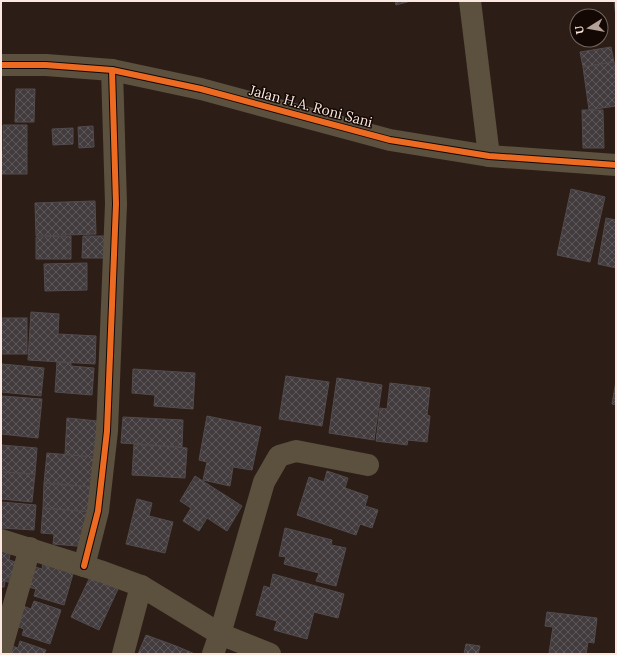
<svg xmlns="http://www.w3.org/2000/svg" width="617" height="655" font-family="Lora,serif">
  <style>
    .building { fill: url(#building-cross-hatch); stroke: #524b4d }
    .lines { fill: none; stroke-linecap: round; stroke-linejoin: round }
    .minor { stroke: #5c503e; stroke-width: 22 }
    .cycleway-casing { stroke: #140804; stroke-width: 8 }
    .cycleway { stroke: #ed6a23; stroke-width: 6 }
    .labels { text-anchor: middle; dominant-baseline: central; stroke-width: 3; stroke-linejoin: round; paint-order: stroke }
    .street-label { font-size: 14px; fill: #fbe8e0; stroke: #140804 }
  </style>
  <defs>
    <pattern id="building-cross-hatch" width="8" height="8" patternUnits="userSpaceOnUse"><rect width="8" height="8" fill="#433c3e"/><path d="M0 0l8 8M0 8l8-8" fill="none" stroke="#5f585a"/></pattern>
  </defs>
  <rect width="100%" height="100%" fill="#2c1e16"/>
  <g class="building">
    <path d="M395 1H411L396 5Z"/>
    <path d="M614 1H616V17Z"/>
    <path d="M611 47 614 62 583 67 580 52Z"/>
    <path d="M614 62 616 78V106L589 110 583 67Z"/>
    <path d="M16 89H35L34 122H15Z"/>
    <path d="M582 110H603L604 148H583Z"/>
    <path d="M3 125H27V174H1V152H3Z"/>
    <path d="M93 126 94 147 79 148 78 127Z"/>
    <path d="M73 128V144L53 145 52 129Z"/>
    <path d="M571 189 605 197 590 262 557 255Z"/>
    <path d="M95 201 96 234 36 236 35 203Z"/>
    <path d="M606 218 616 220V268L598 264Z"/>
    <path d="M71 236V259H36V237Z"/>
    <path d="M83 236H111V258H82Z"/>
    <path d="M87 263V290L45 291 44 264Z"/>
    <path d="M31 312 59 314 58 334 96 336 95 364 28 360Z"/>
    <rect x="1" y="318" width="26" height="36"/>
    <path d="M57 362 71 363V366L94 368 92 395 55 392Z"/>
    <path d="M2 364 44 368 41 396 1 392Z"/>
    <path d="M133 369 195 373 193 409 154 406 155 395 132 393Z"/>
    <path d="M286 376 329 382 322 426 279 419Z"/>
    <path d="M337 378 382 385 374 440 329 433Z"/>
    <path d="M616 381V405L612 404Z"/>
    <path d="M390 383 430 388 427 415 430 416 427 442 408 440 407 445 376 441 380 408 387 409Z"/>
    <path d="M1 396 42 399 38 438 1 434Z"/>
    <path d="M207 416 261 427 252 470 233 467 230 486 203 480 207 462 199 460Z"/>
    <path d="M123 417 183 420 182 447 121 443Z"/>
    <path d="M67 418 98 421 95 457 65 455Z"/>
    <path d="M134 444 187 448 185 478 132 475Z"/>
    <path d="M1 445 37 448 35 474 1 472Z"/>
    <path d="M47 453 95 457 93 487 44 483Z"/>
    <path d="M327 471 348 478 345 488 368 496 365 506 378 510 372 528 360 524 356 535 297 515 309 477 324 482Z"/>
    <path d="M1 472 35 474 32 502 1 499Z"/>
    <path d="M195 476 242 506 227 531 207 518 199 531 183 521 191 508 180 501Z"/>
    <path d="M44 483 93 487 91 512 43 508Z"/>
    <path d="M137 499 152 503 149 516 173 522 165 553 126 544Z"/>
    <path d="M1 502 36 505 34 530 1 528Z"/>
    <path d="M43 508 91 512 88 547 53 544 54 534 41 533Z"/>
    <path d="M285 528 332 540 331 545 346 548 336 586 316 581 319 573 284 564 286 557 279 556Z"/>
    <path d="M1 548 11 550 9 560 16 562 12 583 5 581 4 587H1Z"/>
    <path d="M44 559 75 567 64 605 34 596 36 589 29 587 35 567 42 569Z"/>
    <path d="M273 574 344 594 338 618 314 612 307 639 274 630 277 621 256 615 264 586 270 588Z"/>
    <path d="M90 577 118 589 99 630 71 617Z"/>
    <path d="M34 601 61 610 50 644 22 635 24 629 16 626 23 606 31 609Z"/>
    <path d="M547 612 597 618 594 643 588 642 586 654 549 653 553 627 545 626Z"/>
    <path d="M146 635 176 646 173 654H138Z"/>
    <path d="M20 641 46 650 44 654H9L12 646 18 648Z"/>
    <path d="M466 644 480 646 478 654H464Z"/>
    <path d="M176 646 195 654H173Z"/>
  </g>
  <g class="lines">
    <g class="minor">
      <path d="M470 1 489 156"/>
      <path d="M1 65H46L112 70 201 89 390 140 489 156 616 165"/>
      <path d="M1 540 103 572 141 586 220 634 270 654"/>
      <path d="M84 566 98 511 107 431 116 204 112 70"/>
      <path d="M1 650 30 548"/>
      <path d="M123 654 141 586"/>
      <path d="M213 654 220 634 264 482 279 456 296 451 368 465"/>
    </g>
    <defs>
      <g id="cycleway">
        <path d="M1 65H46L112 70 201 89 390 140 489 156 616 165"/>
        <path d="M84 566 98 511 107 431 116 204 112 70"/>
      </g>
    </defs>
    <use href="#cycleway" class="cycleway-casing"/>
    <use href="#cycleway" class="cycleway"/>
  </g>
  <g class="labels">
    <g class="street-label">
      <text transform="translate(311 106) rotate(15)">Jalan H.A. Roni Sani</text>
    </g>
  </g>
  <rect width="617" height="655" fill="none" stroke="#fbe8e0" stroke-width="4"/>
  <g transform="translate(589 28) rotate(259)"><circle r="19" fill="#140804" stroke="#70625c"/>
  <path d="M0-3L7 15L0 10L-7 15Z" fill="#b3a199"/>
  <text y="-6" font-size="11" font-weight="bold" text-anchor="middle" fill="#fbe8e0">U</text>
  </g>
</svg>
